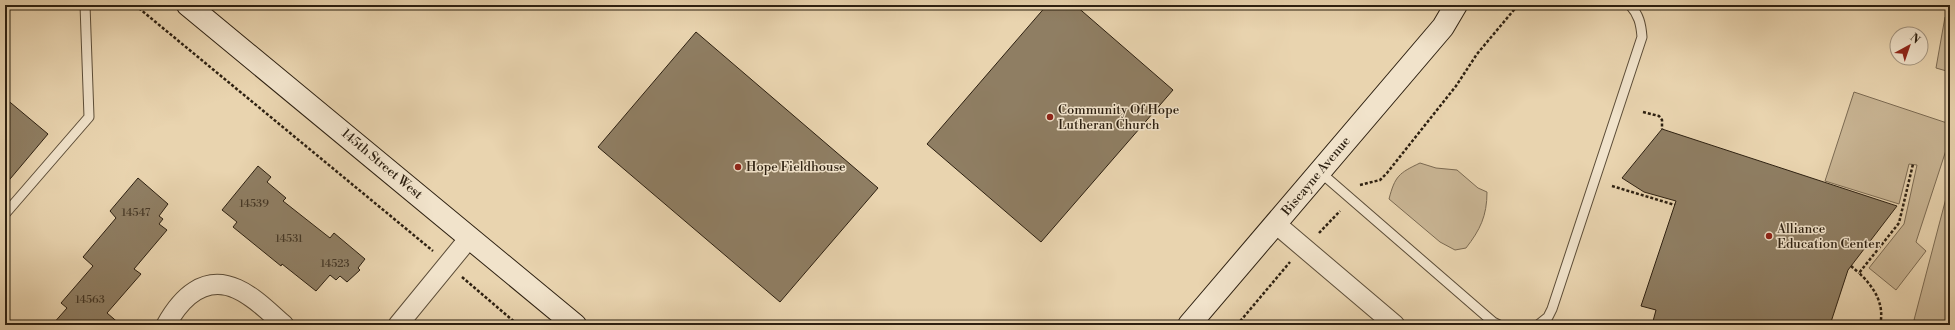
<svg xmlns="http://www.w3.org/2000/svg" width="1955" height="330" font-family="'Libre Bodoni',serif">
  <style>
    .green { fill: #c9b594; stroke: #7b6a52 }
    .building { fill: #8f7e63; stroke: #2d2011 }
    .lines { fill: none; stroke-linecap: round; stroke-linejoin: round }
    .lane-casing { stroke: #5c4d38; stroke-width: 11 }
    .street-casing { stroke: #5c4d38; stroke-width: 21 }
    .secondary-casing { stroke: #2d2011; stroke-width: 24 }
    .path { stroke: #2d2011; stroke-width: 2.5; stroke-dasharray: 3 2; stroke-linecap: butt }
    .lane { stroke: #f1e3cb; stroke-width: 9 }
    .street { stroke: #f1e3cb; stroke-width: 19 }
    .secondary { stroke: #f1e3cb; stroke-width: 22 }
    .poi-dot { fill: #8f2418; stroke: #f1e3cb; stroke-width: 1.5 }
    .labels { text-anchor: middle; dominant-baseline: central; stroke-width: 3; stroke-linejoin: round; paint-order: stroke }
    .number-label { font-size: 11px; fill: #463826 }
    .poi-label { font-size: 13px; fill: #2d2011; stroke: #f1e3cb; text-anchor: start }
    .street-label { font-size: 13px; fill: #2d2011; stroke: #f1e3cb }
  </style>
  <rect width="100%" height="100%" fill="#e9d4af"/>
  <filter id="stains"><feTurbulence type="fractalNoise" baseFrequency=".005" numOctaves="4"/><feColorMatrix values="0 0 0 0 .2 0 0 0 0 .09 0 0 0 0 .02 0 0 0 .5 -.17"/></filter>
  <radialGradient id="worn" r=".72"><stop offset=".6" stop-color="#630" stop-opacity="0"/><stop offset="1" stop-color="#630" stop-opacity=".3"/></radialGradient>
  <g class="green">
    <path d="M1945 17 1950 18V72L1936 68Z"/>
    <path d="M1854 92 1950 124V138L1916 242 1926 251 1896 290 1869 268 1904 224 1917 165 1909 164 1899 204 1825 181Z"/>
    <path d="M1420 163 1436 168 1457 170 1478 188 1487 192C1487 216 1480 230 1466 248L1455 250 1440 242 1389 199C1395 176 1399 173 1420 163Z"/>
    <path d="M1950 183V325H1931L1914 320Z"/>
  </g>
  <g class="building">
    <path d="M1047 5H1075L1173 90 1041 242 927 144Z"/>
    <path d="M696 32 878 188 780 302 598 147Z"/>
    <path d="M5 98 48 134 5 185Z"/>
    <path d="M1662 129 1897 206 1848 270 1830 325H1652L1656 310 1641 306 1676 201 1644 192 1622 178Z"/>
    <path d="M258 166 271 177 267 182 286 198 283 201 330 238 334 233 365 259 358 268 360 270 347 282 340 276 336 280 330 275 316 291 282 264 281 266 233 227 237 222 222 210Z"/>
    <path d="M138 178 168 204 159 216 163 219 159 224 167 230 134 269 141 274 107 313 121 325H52L67 308 61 303 93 266 83 257 116 218 110 211Z"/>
  </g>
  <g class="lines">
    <defs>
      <g id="lane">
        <path d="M1320 172 1493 322 1499 325"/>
        <path d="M5 214 89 117 85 5"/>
        <path d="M1538 325 1548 317 1552 309 1642 37C1641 24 1639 15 1630 5"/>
      </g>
      <g id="street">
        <path d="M1276 224 1395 325"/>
        <path d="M166 325C181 298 204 274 237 289 255 297 270 313 284 325"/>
        <path d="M398 325 470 237"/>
      </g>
      <g id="secondary">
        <path d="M188 5 575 325"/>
        <path d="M1189 325 1443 27 1456 5"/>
      </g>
    </defs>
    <use href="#lane" class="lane-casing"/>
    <use href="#street" class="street-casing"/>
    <use href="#secondary" class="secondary-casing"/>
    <g class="path">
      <path d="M135 5 433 251"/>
      <path d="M1643 112 1659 116 1662 120V129"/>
      <path d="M1360 185 1380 180 1387 173 1456 86 1477 54 1518 5"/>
      <path d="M1612 186 1675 205"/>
      <path d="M1319 233 1340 211"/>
      <path d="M1851 266 1859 273"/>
      <path d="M462 277 518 325"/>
      <path d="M1237 325 1290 262"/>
      <path d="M1880 325C1885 304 1874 287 1859 273L1899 223 1913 164"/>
    </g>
    <use href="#lane" class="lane"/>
    <use href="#street" class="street"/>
    <use href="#secondary" class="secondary"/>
  </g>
  <g class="poi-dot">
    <circle cx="1050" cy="117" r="4"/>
    <circle cx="738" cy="167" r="4"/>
    <circle cx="1769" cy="236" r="4"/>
  </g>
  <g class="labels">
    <g class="number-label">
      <text x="254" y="204">14539</text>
      <text x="136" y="213">14547</text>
      <text x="289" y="239">14531</text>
      <text x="335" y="264">14523</text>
      <text x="90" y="300">14563</text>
    </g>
    <g class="poi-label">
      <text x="1058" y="110">Community Of Hope<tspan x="1058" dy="15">Lutheran Church</tspan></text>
      <text x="746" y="167">Hope Fieldhouse</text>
      <text x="1777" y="229">Alliance<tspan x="1777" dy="15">Education Center</tspan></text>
    </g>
    <g class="street-label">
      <text transform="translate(382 164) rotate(40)">145th Street West</text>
      <text transform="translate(1316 176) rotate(-50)">Biscayne Avenue</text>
    </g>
  </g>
  <rect width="1955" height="330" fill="none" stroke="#e9d4af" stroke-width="20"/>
  <rect x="6" y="6" width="1943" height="318" fill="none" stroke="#2d2011" stroke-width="2"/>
  <rect x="10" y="10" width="1935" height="310" fill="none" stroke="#2d2011"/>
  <g transform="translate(1909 46) rotate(40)"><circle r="19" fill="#f1e3cb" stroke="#a39581"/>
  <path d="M0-3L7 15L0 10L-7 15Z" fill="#8f2418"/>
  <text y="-6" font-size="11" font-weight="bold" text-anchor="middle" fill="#2d2011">N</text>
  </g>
  <rect width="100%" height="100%" filter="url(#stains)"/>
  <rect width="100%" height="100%" fill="url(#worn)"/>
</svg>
